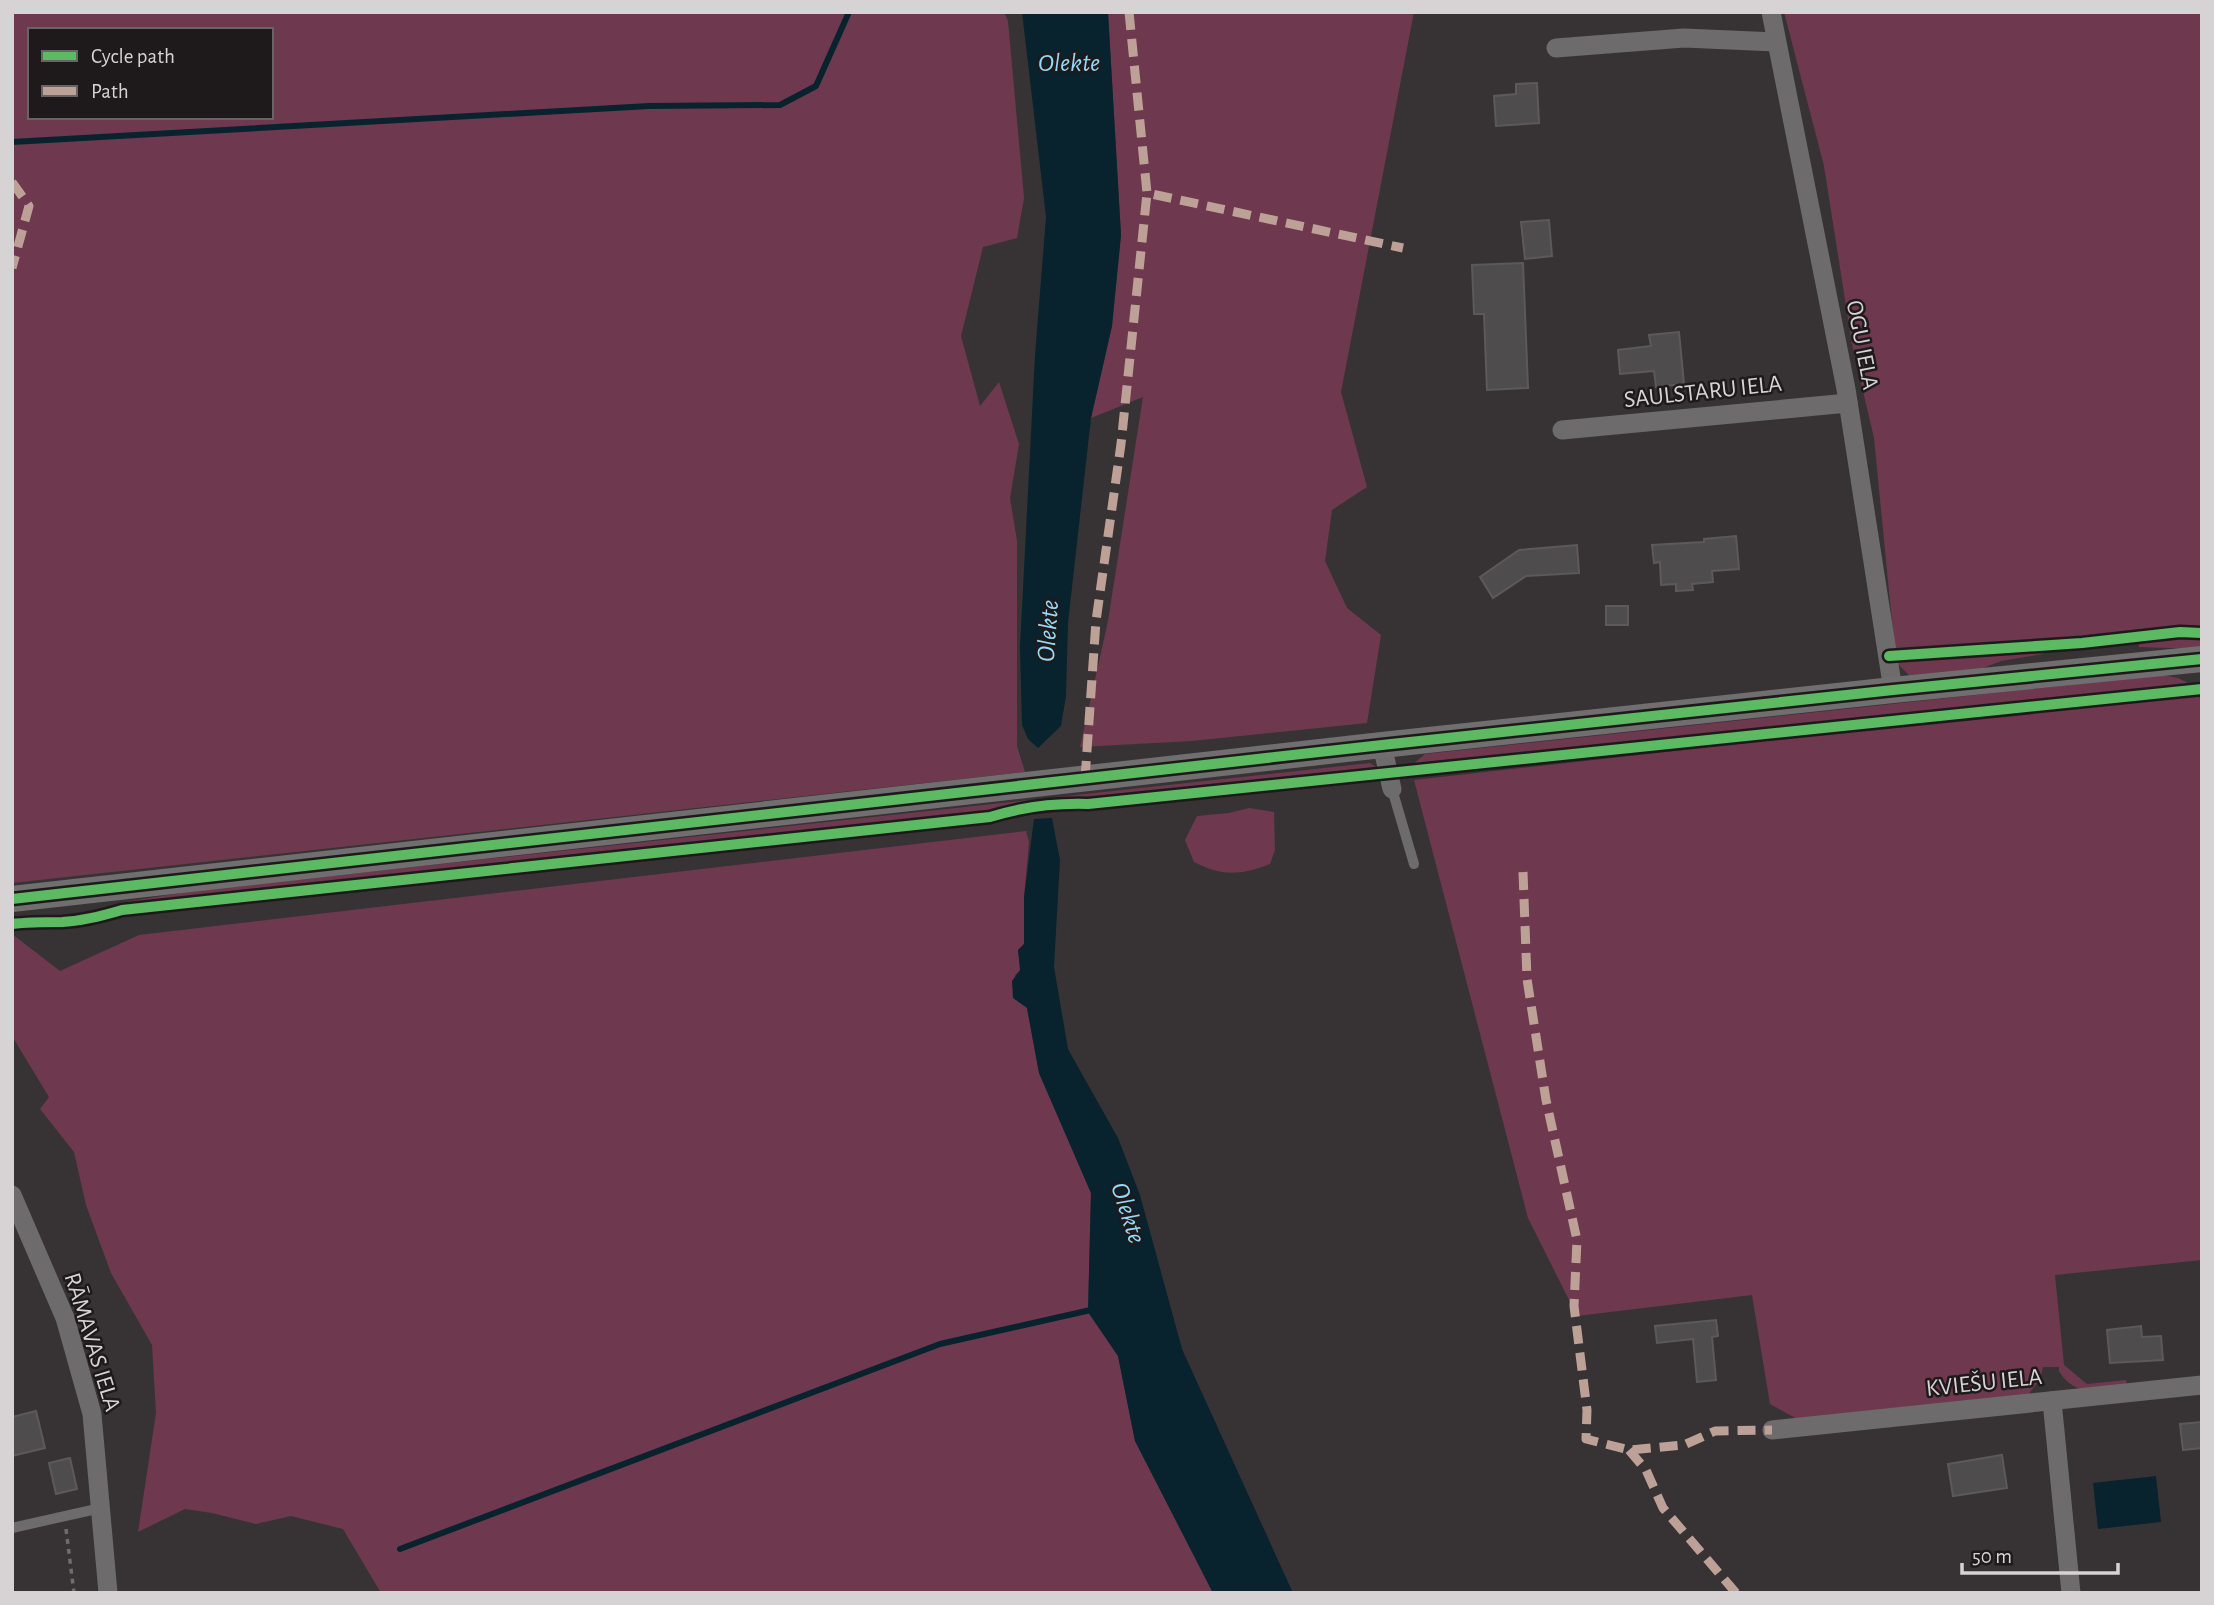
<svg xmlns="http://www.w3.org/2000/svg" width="2214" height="1605" font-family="'Alegreya Sans',sans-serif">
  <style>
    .green { fill: #6e394f; fill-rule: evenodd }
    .water { fill: #08232e }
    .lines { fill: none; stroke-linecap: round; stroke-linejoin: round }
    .stream { stroke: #08232e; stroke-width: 6 }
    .building { fill: #4f4c4d; stroke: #5d595b; stroke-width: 2 }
    .path { stroke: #6e6c6c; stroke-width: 3.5; stroke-dasharray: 5 5; stroke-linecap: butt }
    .lane { stroke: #6e6b6c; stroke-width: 10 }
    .street { stroke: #6e6b6c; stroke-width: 19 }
    .secondary { stroke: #706e6f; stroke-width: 26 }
    .quiet { stroke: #bda197; stroke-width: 9; stroke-dasharray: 18 9; stroke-linecap: butt }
    .cycleway-casing { stroke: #1e1a1b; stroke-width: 15 }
    .cycleway { stroke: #5cba63; stroke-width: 10 }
    .labels { text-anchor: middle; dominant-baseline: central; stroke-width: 5; stroke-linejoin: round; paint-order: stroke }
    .street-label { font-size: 24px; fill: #d7d2d4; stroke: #1e1a1b }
    .water-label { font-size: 26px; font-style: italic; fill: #94d9f8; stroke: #1e1a1b }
  </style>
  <rect width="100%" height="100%" fill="#373335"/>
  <g class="green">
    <path d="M12 12H1004L1008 21 1024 198 1017 238 983 247 961 336 980 406 999 382 1019 444 1010 498 1017 541V746L1025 772 12 883ZM30 30H271V117H30Z"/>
    <path d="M1108 12H1414L1341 392 1367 487 1332 510 1325 561 1347 608 1381 635 1367 723 1192 741 1080 747 1108 621 1143 397 1091 418 1112 326 1121 235Z"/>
    <path d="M1784 12H2202V630L2183 628 1895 652 1874 438 1852 344 1824 166Z"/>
    <path d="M2177 638 2202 639V649L2139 647V642Z"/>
    <path d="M2042 649 2043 654 2001 661 1970 673 1912 678 1897 663V658Z"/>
    <path d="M2162 675 2178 678 2194 686 1412 765 1425 754Z"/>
    <path d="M2197 693 2202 703V1260L2055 1275 2064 1365 2087 1384 2126 1380 2127 1385C2099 1388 2075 1399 2059 1371V1367H2043L2040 1379 2028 1395 1797 1419 1770 1404 1752 1295 1577 1316 1528 1218 1414 780Z"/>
    <path d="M1370 763 1379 769 1090 800C1055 799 1020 803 986 811L193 897 111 908 118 903 193 891Z"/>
    <path d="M1249 808 1274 812 1275 850 1270 864C1241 875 1223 877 1194 862L1185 840 1197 816 1229 813Z"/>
    <path d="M1026 831 1029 842 1024 897V944L1018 950 1021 970 1015 975 1027 1008 1039 1073 1091 1193 1088 1312 1118 1356 1135 1441 1213 1593H381L343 1529 291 1516 256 1524 212 1513 185 1509 138 1532 156 1413 152 1345 111 1273 86 1205 74 1152 40 1109 49 1097 12 1036V934L60 971 139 935Z"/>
  </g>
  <g class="water">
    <path d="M1022 12H1108L1121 235 1112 326 1091 418 1068 623 1066 696 1061 726 1038 748 1028 739 1022 725 1020 647 1035 355 1046 217Z"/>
    <path d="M1052 818 1060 860 1054 967 1068 1049 1118 1138 1140 1195 1182 1349 1293 1593H1213L1135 1441 1118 1356 1088 1312 1091 1193 1039 1073 1027 1008 1013 998 1012 981 1020 970 1018 950 1024 944V897L1034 819Z"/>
    <path d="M2156 1476 2161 1522 2098 1529 2093 1483Z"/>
  </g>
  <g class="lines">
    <g class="stream">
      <path d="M12 142 649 106 780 105 816 86 849 12"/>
      <path d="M400 1549 940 1344 1095 1309"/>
    </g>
  </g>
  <g class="building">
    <path d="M1537 83 1539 123 1496 126 1494 96 1516 94V84Z"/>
    <path d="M1549 220 1552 256 1525 259 1521 222Z"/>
    <path d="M1523 263 1528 388 1487 390 1484 314H1474L1472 265Z"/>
    <path d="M1679 332 1684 384 1656 387 1654 371 1620 374 1618 350 1651 346 1649 335Z"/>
    <path d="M1736 536 1739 569 1712 571 1713 582 1692 584 1693 590 1676 591V584L1661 585 1660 562 1654 563 1652 545 1704 542V539Z"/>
    <path d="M1577 545 1579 573 1526 576 1493 598 1480 577 1519 550Z"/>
    <rect x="1606" y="606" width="22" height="19"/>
    <path d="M1716 1320 1718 1336 1712 1337 1716 1380 1697 1382 1693 1339 1657 1343 1655 1326Z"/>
    <path d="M2141 1326 2142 1337 2161 1336 2163 1360 2110 1363 2107 1330Z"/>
    <path d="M36 1411 45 1448 12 1456V1417Z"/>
    <path d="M2202 1422V1448L2183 1450 2180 1424Z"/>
    <path d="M2002 1455 2007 1488 1953 1496 1948 1464Z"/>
    <path d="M70 1458 77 1489 56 1494 49 1463Z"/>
  </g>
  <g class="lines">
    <path class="path" d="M66 1529 74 1593"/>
    <g class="lane">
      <path d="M1392 789 1414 864"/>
      <path d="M12 1528 101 1508"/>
    </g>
    <g class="street">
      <path d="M1771 12 1846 389 1893 690"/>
      <path d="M1556 48 1684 38 1776 42"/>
      <path d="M1562 430 1848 403"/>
      <path d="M1382 745 1392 789"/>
      <path d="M12 1195 65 1318 92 1414 108 1593"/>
      <path d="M2052 1401 2071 1593"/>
      <path d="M1772 1430 2202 1385"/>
    </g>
    <path class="secondary" d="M12 899 1382 745 1893 690 2202 659"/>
    <g class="quiet">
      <path d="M1129 12 1147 193 1403 248"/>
      <path d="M12 182 29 206 12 268"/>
      <path d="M1085 779 1096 621 1121 444 1147 193"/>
      <path d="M1523 872 1527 979 1546 1100 1577 1240 1574 1306 1587 1410 1586 1439 1629 1450 1684 1445 1715 1431 1772 1430"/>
      <path d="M1629 1450 1646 1470 1663 1508 1736 1593"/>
    </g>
    <defs>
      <g id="cycleway">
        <path d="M1889 656 2082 643 2180 632 2202 633"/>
        <path d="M12 899 1382 745 1893 690 2202 659"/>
        <path d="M12 924C29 922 45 922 62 922 83 921 102 916 122 910L990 817C1022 807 1054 803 1088 804L2202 689"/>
      </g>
    </defs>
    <use href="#cycleway" class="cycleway-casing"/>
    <use href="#cycleway" class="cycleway"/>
  </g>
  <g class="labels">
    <g class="street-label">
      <text transform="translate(1862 345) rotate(79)">OGU IELA</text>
      <text transform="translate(1703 392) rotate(-6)">SAULSTARU IELA</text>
      <text transform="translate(92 1342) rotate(73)">RĀMAVAS IELA</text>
      <text transform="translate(1984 1383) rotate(-6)">KVIEŠU IELA</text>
    </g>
    <g class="water-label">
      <text x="1069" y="63">Olekte</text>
      <text transform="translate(1048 631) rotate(-86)">Olekte</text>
      <text transform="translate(1128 1213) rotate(72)">Olekte</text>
    </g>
  </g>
  <rect width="2214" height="1605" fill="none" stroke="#d7d2d4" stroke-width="28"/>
  <rect x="28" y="28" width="245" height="91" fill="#1e1a1b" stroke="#686465" stroke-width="2"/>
  <rect x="42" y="51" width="35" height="10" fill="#5cba63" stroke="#686465" stroke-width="2"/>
  <text x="91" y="63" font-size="21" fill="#d7d2d4">Cycle path</text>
  <rect x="42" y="86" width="35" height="10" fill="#bda197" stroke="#686465" stroke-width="2"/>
  <text x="91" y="98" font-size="21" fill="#d7d2d4">Path</text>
  <path d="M1962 1563v10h156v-10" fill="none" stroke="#d7d2d4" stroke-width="3.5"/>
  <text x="1972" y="1563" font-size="21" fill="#d7d2d4" stroke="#1e1a1b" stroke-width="5" paint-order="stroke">50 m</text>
</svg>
